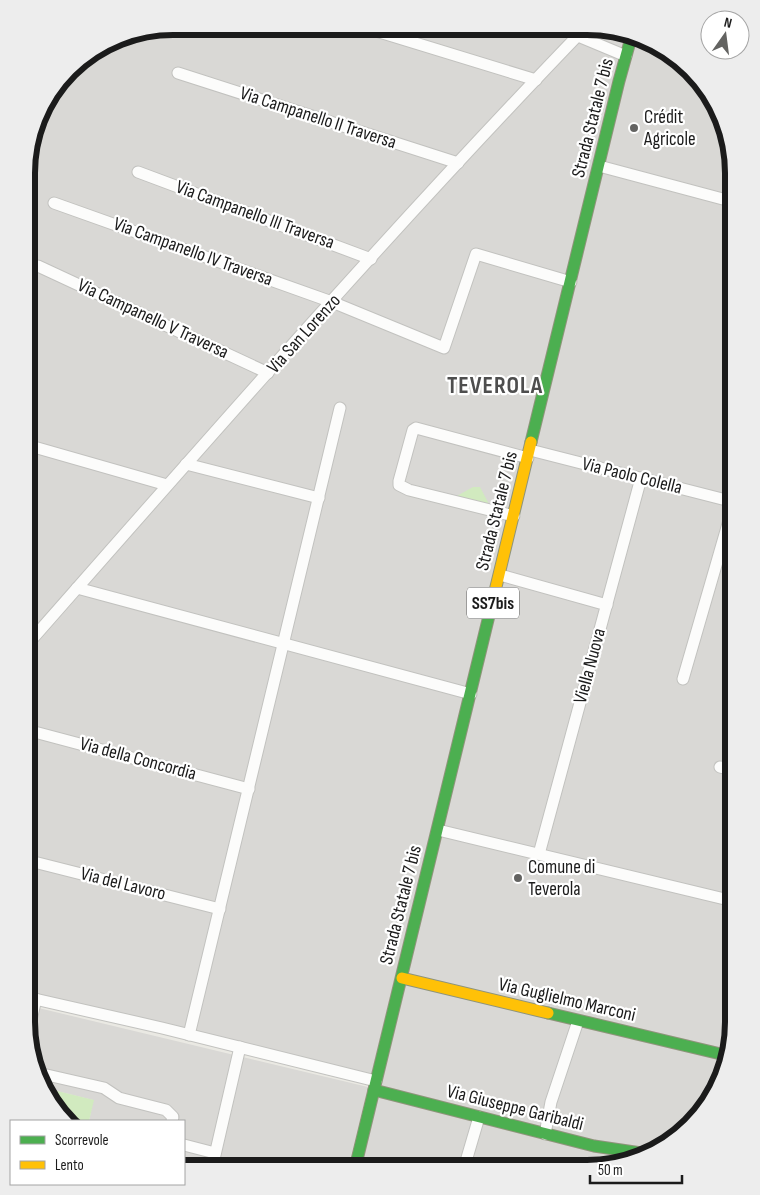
<svg xmlns="http://www.w3.org/2000/svg" width="760" height="1195" font-family="'Sofia Sans Condensed',sans-serif">
  <style>
    .residential { fill: #d9d8d5 }
    .grass { fill: #d1eabf }
    .lines { fill: none; stroke-linecap: round; stroke-linejoin: round }
    .street-casing { stroke: #c2c2bf; stroke-width: 13 }
    .fast-casing { stroke: #8f947b; stroke-width: 13 }
    .slow-casing { stroke: #8f947b; stroke-width: 13 }
    .street { stroke: #fcfcfb; stroke-width: 11 }
    .fast { stroke: #4caf50; stroke-width: 11 }
    .slow { stroke: #ffc107; stroke-width: 11 }
    .poi-dot { fill: #636361; stroke: #fff; stroke-width: 2 }
    .labels { text-anchor: middle; dominant-baseline: central; stroke-width: 4.5; stroke-linejoin: round; paint-order: stroke }
    .shield { fill: #fff; stroke: #5f5f5f; stroke-width: 1 }
    .shield-label { font-size: 18px; font-weight: bold; fill: #1b1b1b }
    .poi-label { font-size: 19px; fill: #1b1b1b; stroke: #fff; text-anchor: start }
    .street-label { font-size: 19px; fill: #1b1b1b; stroke: #fff }
    .district-label { font-size: 24px; font-weight: bold; letter-spacing: 1px; fill: #4e4e4e; stroke: #fff }
    .rim { fill: none; stroke: #1b1b1b; stroke-width: 6 }
  </style>
  <rect width="100%" height="100%" fill="#eae9e3"/>
  <g class="residential">
    <path d="M173 26 606 28 625 35 371 1076 26 992 27 154 42 108 76 63 117 37Z"/>
    <path d="M635 39 676 56 722 117 734 173 733 1032 709 1104 654 1148 594 1142 379 1087Z"/>
    <path d="M26 1005 368 1087 348 1168H184V1121H89L93 1100 45 1088 38 1078 26 1022Z"/>
    <path d="M377 1096 642 1158 587 1169 360 1168Z"/>
  </g>
  <g class="grass">
    <path d="M473 487H480L489 504 455 497Z"/>
    <path d="M45 1088 94 1100 89 1121H71Z"/>
  </g>
  <g class="lines">
    <defs>
      <g id="street">
        <path d="M363 27 536 80"/>
        <path d="M578 36 626 56"/>
        <path d="M178 73 458 163"/>
        <path d="M599 166 734 202"/>
        <path d="M138 172 371 259"/>
        <path d="M54 203 332 302 444 348 476 254 571 282"/>
        <path d="M38 266 268 373"/>
        <path d="M27 445 167 485"/>
        <path d="M530 450 734 502"/>
        <path d="M186 464 319 498"/>
        <path d="M514 516 409 490 399 485V481L413 430 416 428 528 458"/>
        <path d="M500 575 607 605"/>
        <path d="M77 588 471 694"/>
        <path d="M27 645C210 437 393 227 586 27"/>
        <path d="M683 679 734 503"/>
        <path d="M27 730 249 789"/>
        <path d="M720 767 734 770"/>
        <path d="M438 830 733 901"/>
        <path d="M539 854 641 478"/>
        <path d="M26 860 220 909"/>
        <path d="M26 997 162 1028 376 1081"/>
        <path d="M28 1032 36 999"/>
        <path d="M189 1035 340 408"/>
        <path d="M47 1075 104 1088 119 1098 166 1110 173 1117 172 1121"/>
        <path d="M545 1134 551 1102 578 1021"/>
        <path d="M184 1145 215 1153"/>
        <path d="M212 1168 240 1047"/>
        <path d="M464 1168 479 1117"/>
      </g>
      <g id="fast">
        <path d="M531 442 619 81 631 38"/>
        <path d="M548 1013 725 1055"/>
        <path d="M374 1090 594 1146 648 1154"/>
        <path d="M355 1168 495 591"/>
      </g>
      <g id="slow">
        <path d="M495 591 531 442"/>
        <path d="M402 978 548 1013"/>
      </g>
    </defs>
    <use href="#street" class="street-casing"/>
    <use href="#fast" class="fast-casing"/>
    <use href="#slow" class="slow-casing"/>
    <use href="#street" class="street"/>
    <use href="#fast" class="fast"/>
    <use href="#slow" class="slow"/>
  </g>
  <g class="poi-dot">
    <circle cx="634" cy="128" r="5"/>
    <circle cx="518" cy="878" r="5"/>
  </g>
  <g class="labels">
    <rect class="shield" x="467" y="587.5" width="52" height="31" rx="4"/>
    <g class="shield-label">
      <text x="493" y="603">SS7bis</text>
    </g>
    <g class="poi-label">
      <text x="644" y="117">Crédit<tspan x="644" dy="22">Agricole</tspan></text>
      <text x="528" y="867">Comune di<tspan x="528" dy="22">Teverola</tspan></text>
    </g>
    <g class="street-label">
      <text transform="translate(318 118) rotate(18)">Via Campanello II Traversa</text>
      <text transform="translate(593 118) rotate(-76)">Strada Statale 7 bis</text>
      <text transform="translate(255 215) rotate(20)">Via Campanello III Traversa</text>
      <text transform="translate(193 252) rotate(20)">Via Campanello IV Traversa</text>
      <text transform="translate(153 319) rotate(25)">Via Campanello V Traversa</text>
      <text transform="translate(304 334) rotate(-48)">Via San Lorenzo</text>
      <text transform="translate(632 476) rotate(14)">Via Paolo Colella</text>
      <text transform="translate(497 511) rotate(-76)">Strada Statale 7 bis</text>
      <text transform="translate(590 666) rotate(-75)">Viella Nuova</text>
      <text transform="translate(138 759) rotate(15)">Via della Concordia</text>
      <text transform="translate(123 884) rotate(14)">Via del Lavoro</text>
      <text transform="translate(401 905) rotate(-76)">Strada Statale 7 bis</text>
      <text transform="translate(567 1000) rotate(13)">Via Guglielmo Marconi</text>
      <text transform="translate(515 1108) rotate(14)">Via Giuseppe Garibaldi</text>
    </g>
    <g class="district-label">
      <text x="495" y="385">TEVEROLA</text>
    </g>
  </g>
  <path d="M0 0H760V1195H0ZM173 35H587A138 138 0 0 1 725 173V1022A138 138 0 0 1 587 1160H173A138 138 0 0 1 35 1022V173A138 138 0 0 1 173 35Z" fill="#ededed" fill-rule="evenodd"/>
  <path class="rim" d="M173 35H587A138 138 0 0 1 725 173V1022A138 138 0 0 1 587 1160H173A138 138 0 0 1 35 1022V173A138 138 0 0 1 173 35Z"/>
  <rect x="10" y="1120" width="175" height="65" fill="#ffffff" stroke="#a4a4a4"/>
  <rect x="20" y="1136" width="25" height="8" fill="#4caf50" stroke="#a4a4a4"/>
  <text x="55" y="1145" font-size="15" fill="#1b1b1b">Scorrevole</text>
  <rect x="20" y="1161" width="25" height="8" fill="#ffc107" stroke="#a4a4a4"/>
  <text x="55" y="1170" font-size="15" fill="#1b1b1b">Lento</text>
  <g transform="translate(725 35) rotate(14)"><circle r="24" fill="#ffffff" stroke="#a4a4a4"/>
  <path d="M0-4L9 19L0 12L-9 19Z" fill="#636361"/>
  <text y="-8" font-size="14" font-weight="bold" text-anchor="middle" fill="#1b1b1b">N</text>
  </g>
  <path d="M590 1175v8h92v-8" fill="none" stroke="#1b1b1b" stroke-width="2.5"/>
  <text x="598" y="1175" font-size="15" fill="#1b1b1b" stroke="#ffffff" stroke-width="4" paint-order="stroke">50 m</text>
</svg>
